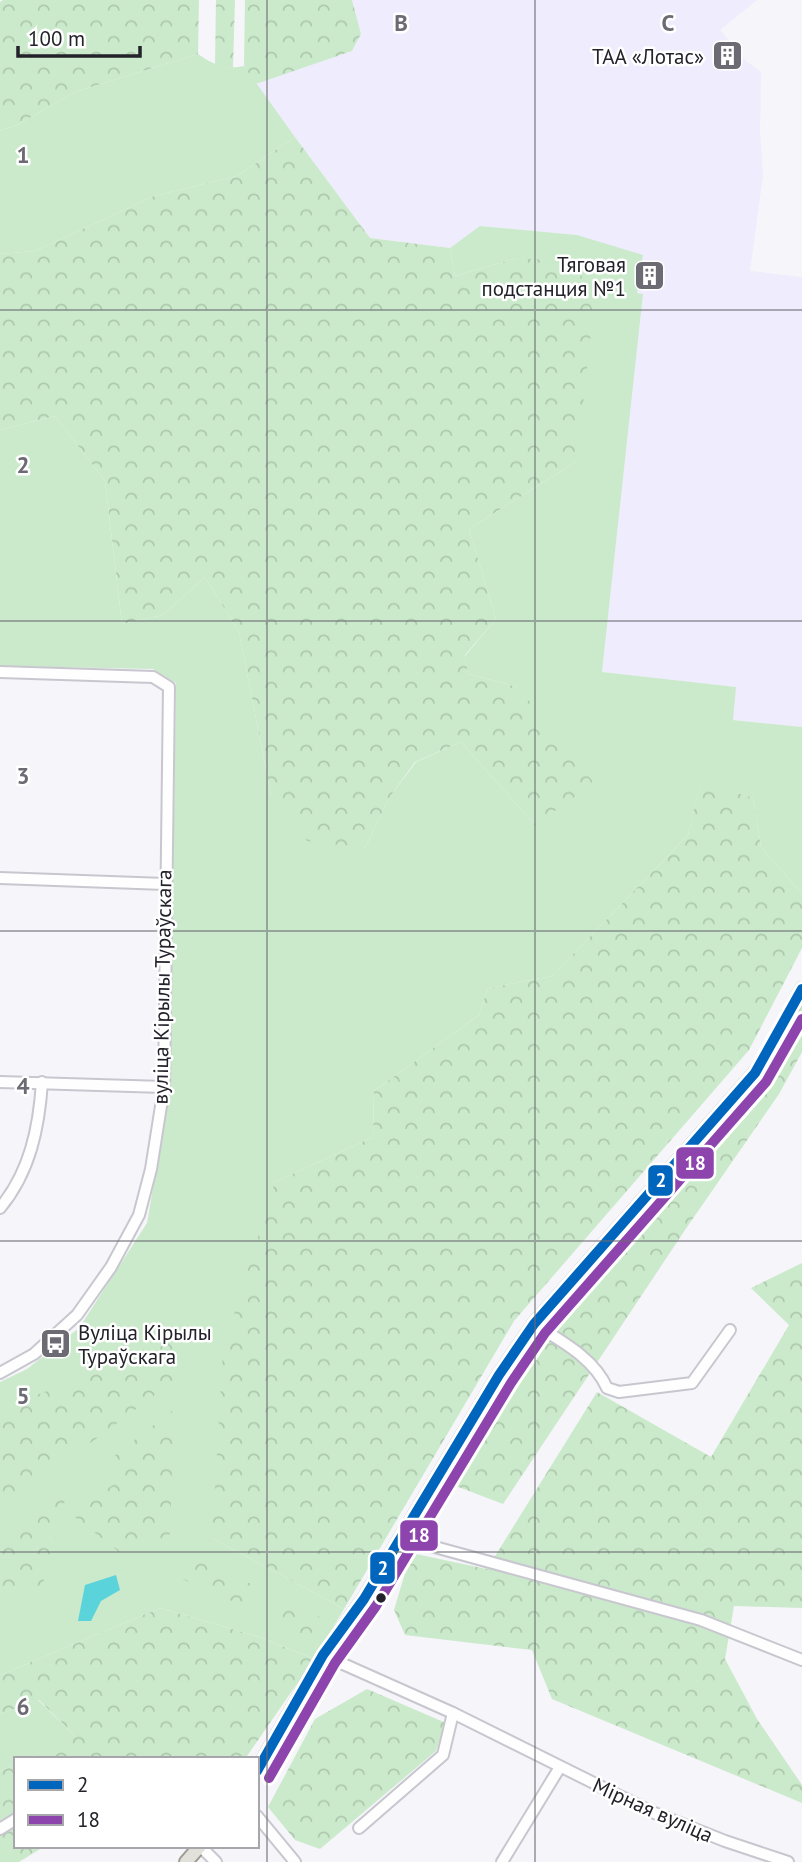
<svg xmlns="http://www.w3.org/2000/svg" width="802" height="1862" font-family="'PT Sans',sans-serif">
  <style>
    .built { fill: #eeecfd }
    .green { fill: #cbeacb }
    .forest { fill: url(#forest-crowns) }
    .water { fill: #5ad3db }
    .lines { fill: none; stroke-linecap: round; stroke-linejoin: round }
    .minor-casing { stroke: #c8c7cf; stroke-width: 14 }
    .major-casing { stroke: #a09c94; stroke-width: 16 }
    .minor { stroke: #fefefe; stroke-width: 10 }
    .major { stroke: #e1e0da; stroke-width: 12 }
    .bus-1-casing { stroke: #fff; stroke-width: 16 }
    .bus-2-casing { stroke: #fff; stroke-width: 16 }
    .bus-1 { stroke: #0065bd; stroke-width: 10 }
    .bus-2 { stroke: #8e44ad; stroke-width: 10 }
    .grid { fill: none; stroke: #6c6b73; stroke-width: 2; stroke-opacity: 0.55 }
    .bus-dot { fill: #23212a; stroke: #fff; stroke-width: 2.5 }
    .labels { text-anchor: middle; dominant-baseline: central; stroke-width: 5; stroke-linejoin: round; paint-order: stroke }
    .poi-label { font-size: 21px; fill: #23212a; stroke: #fff; text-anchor: end }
    .street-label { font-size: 21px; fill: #23212a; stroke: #fff }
    .grid-label { font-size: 23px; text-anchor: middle; font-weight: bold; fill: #6c6b73; stroke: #fff; stroke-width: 5; stroke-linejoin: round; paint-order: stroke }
    .line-badge { stroke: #fff; stroke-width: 2.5 }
    .badge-label { font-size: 19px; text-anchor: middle; font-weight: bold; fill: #fff }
  </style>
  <defs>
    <pattern id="forest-crowns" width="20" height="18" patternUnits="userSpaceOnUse" patternTransform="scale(1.75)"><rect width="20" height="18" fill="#cbeacb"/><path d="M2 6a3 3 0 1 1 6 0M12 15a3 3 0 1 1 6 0" fill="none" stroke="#aec8ae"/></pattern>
  </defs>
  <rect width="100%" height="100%" fill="#f5f5fa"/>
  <path class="built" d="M352 0H757L720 30 746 61 761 72 760 131 763 175 750 271 802 277V727L733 720 735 687 602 672 643 295 637 293 577 235 481 226 450 248 370 238 256 84 352 51 361 34Z"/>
  <g class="green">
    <path d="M198 54C214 65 225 70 244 66L295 137 237 176 154 196 35 251 0 254V131L17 125 75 92Z"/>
    <path d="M480 226 577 235 643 255 637 293 643 294 602 672 736 687 733 720 802 727V894L761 847 753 798 701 782 688 835 552 976 488 988 479 1015 374 1091 373 1137 275 1182 212 1538 344 1609 314 1659 259 1637 160 1608 0 1675V1382L27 1369 79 1328 147 1223 170 1089 176 683 153 669 0 666V430L55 416 105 481 122 624 163 615 205 577 239 632 271 795 365 848 389 798 416 762 461 742 535 825 518 687 468 674 465 656 496 619 469 529 577 461 517 258 455 276 450 248Z"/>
    <path d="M38 1700 75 1736 26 1759H16V1764L0 1771V1714Z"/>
  </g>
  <g class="forest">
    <path d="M3 0H199L198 54 75 92 17 125 0 131V2Z"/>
    <path d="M216 0H235L233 68 215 66Z"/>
    <path d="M245 0H352L361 34 352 51 256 84 244 66Z"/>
    <path d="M295 137 370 238 450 248 455 276 517 258 577 262 593 312 577 461 469 529 496 619 465 655 468 674 518 687 594 783 535 825 461 742 415 762 389 798 365 848 307 841 271 795 239 632 205 577 163 615 122 624 105 481 55 416 0 430V254L35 251 154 196 237 176Z"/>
    <path d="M701 781 753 798 761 847 802 894V948L749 1050 514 1321 344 1609 212 1538 223 1350 275 1182 373 1137 374 1091 479 1015 488 988 552 976 688 835Z"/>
    <path d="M802 1003V1052L779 1094 685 1230 503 1504 448 1483 551 1319 761 1081Z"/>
    <path d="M802 1263V1608L734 1606 725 1659 757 1719 802 1785V1803L552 1699 532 1650 405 1635 394 1610 411 1553 487 1569 597 1392 711 1457 789 1325 751 1288Z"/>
    <path d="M172 1319 179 1377 38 1482 0 1514V1409L149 1352Z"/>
    <path d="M174 1409 170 1534 124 1556 71 1514 120 1480 113 1457Z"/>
    <path d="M68 1489 41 1591 0 1599V1544Z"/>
    <path d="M188 1556 251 1584 241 1605 180 1578Z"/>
    <path d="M290 1604 327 1620 314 1640 276 1625Z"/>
    <path d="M160 1608 259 1637 314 1659 245 1759H26L74 1735 39 1700 0 1714V1675Z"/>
    <path d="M367 1689 446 1723 436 1751 320 1849 295 1840 268 1807 315 1719Z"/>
    <path d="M16 1764V1846H45L19 1862H0V1771Z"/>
  </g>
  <path class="water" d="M116 1575 120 1590 101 1601 91 1621H78L85 1585Z"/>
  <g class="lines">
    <defs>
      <g id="minor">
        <path d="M0 672 153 677 169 687 164 1087 151 1169 139 1215 111 1267 77 1315 34 1354 0 1373"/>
        <path d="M0 878 165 884"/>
        <path d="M0 1082 164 1087"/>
        <path d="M0 1208C30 1172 39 1128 42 1082"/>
        <path d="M534 1324C561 1341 594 1358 607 1388L619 1392 692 1383 730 1330"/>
        <path d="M402 1538 701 1620 802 1660"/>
        <path d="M323 1655 453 1713 652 1812 725 1841 788 1862"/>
        <path d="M257 1816 295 1862"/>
        <path d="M359 1828 443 1755 453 1713"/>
        <path d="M0 1829 16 1819"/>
        <path d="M200 1846 216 1862"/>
        <path d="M502 1862 560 1767"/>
      </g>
      <g id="major">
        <path d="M257 1771 323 1655 364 1599 499 1375 534 1324 755 1073 772 1045 802 989"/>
        <path d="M186 1862 200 1846"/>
      </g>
    </defs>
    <use href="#minor" class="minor-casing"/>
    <use href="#major" class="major-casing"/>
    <use href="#minor" class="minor"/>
    <use href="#major" class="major"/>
    <defs>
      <path id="bus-1" d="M257 1771 323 1655 364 1599 499 1375 534 1324 755 1073 802 989"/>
      <path id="bus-2" d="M269 1778 335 1663 376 1606 511 1383 545 1333 766 1082 802 1019"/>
    </defs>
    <use href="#bus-1" class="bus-1-casing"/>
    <use href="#bus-2" class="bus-2-casing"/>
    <use href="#bus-1" class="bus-1"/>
    <use href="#bus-2" class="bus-2"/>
  </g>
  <path class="grid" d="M267 0V1862M535 0V1862M0 310H802M0 621H802M0 931H802M0 1241H802M0 1552H802"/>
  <defs>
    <symbol id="building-square" viewBox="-11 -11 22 22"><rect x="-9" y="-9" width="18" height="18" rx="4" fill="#6c6b73" stroke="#fff"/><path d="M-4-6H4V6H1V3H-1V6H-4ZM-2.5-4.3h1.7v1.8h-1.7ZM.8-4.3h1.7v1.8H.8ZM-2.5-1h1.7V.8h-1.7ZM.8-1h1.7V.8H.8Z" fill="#fff"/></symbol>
    <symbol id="bus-square" viewBox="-11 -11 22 22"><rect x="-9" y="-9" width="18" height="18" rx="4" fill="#6c6b73" stroke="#fff"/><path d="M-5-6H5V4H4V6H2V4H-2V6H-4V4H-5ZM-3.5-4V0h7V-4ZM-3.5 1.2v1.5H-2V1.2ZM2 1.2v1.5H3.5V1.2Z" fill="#fff"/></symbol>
  </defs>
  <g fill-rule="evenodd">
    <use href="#building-square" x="710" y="38" width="35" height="35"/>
    <use href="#building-square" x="632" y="258" width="35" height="35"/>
    <use href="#bus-square" x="38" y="1326" width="35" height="35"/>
  </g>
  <circle class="bus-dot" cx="381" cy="1598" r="6"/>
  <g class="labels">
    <g class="poi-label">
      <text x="704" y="56">ТАА «Лотас»</text>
      <text x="626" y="264">Тяговая<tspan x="626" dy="24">подстанция №1</tspan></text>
      <text x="78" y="1332" text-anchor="start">Вуліца Кірылы<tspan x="78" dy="24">Тураўскага</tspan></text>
    </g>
    <g class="street-label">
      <text transform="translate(162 987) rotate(-89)">вуліца Кірылы Тураўскага</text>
      <text transform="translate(653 1810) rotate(24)">Мірная вуліца</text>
    </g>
  </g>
  <g class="grid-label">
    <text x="401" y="31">B</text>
    <text x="668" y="31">C</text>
    <text x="23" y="163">1</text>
    <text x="23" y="473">2</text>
    <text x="23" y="784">3</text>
    <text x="23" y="1094">4</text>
    <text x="23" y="1404">5</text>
    <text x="23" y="1715">6</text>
  </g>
  <g class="line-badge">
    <rect x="675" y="1146" width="40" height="34" rx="7" fill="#8e44ad"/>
    <rect x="647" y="1164" width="27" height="33" rx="7" fill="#0065bd"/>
    <rect x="399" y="1519" width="40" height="33" rx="7" fill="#8e44ad"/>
    <rect x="369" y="1551" width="27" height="34" rx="7" fill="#0065bd"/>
  </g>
  <g class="badge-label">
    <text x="695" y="1170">18</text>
    <text x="661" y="1187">2</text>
    <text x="419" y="1542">18</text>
    <text x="383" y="1575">2</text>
  </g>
  <rect x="14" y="1757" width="245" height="91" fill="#ffffff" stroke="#a7a6aa" stroke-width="2"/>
  <rect x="28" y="1780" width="35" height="10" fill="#0065bd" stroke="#a7a6aa" stroke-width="2"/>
  <text x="77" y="1792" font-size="21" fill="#23212a">2</text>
  <rect x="28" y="1815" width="35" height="10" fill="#8e44ad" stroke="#a7a6aa" stroke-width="2"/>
  <text x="77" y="1827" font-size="21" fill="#23212a">18</text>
  <path d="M18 46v10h122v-10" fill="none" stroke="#23212a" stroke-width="3.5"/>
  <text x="28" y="46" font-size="21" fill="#23212a" stroke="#ffffff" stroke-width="5" paint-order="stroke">100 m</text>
</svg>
